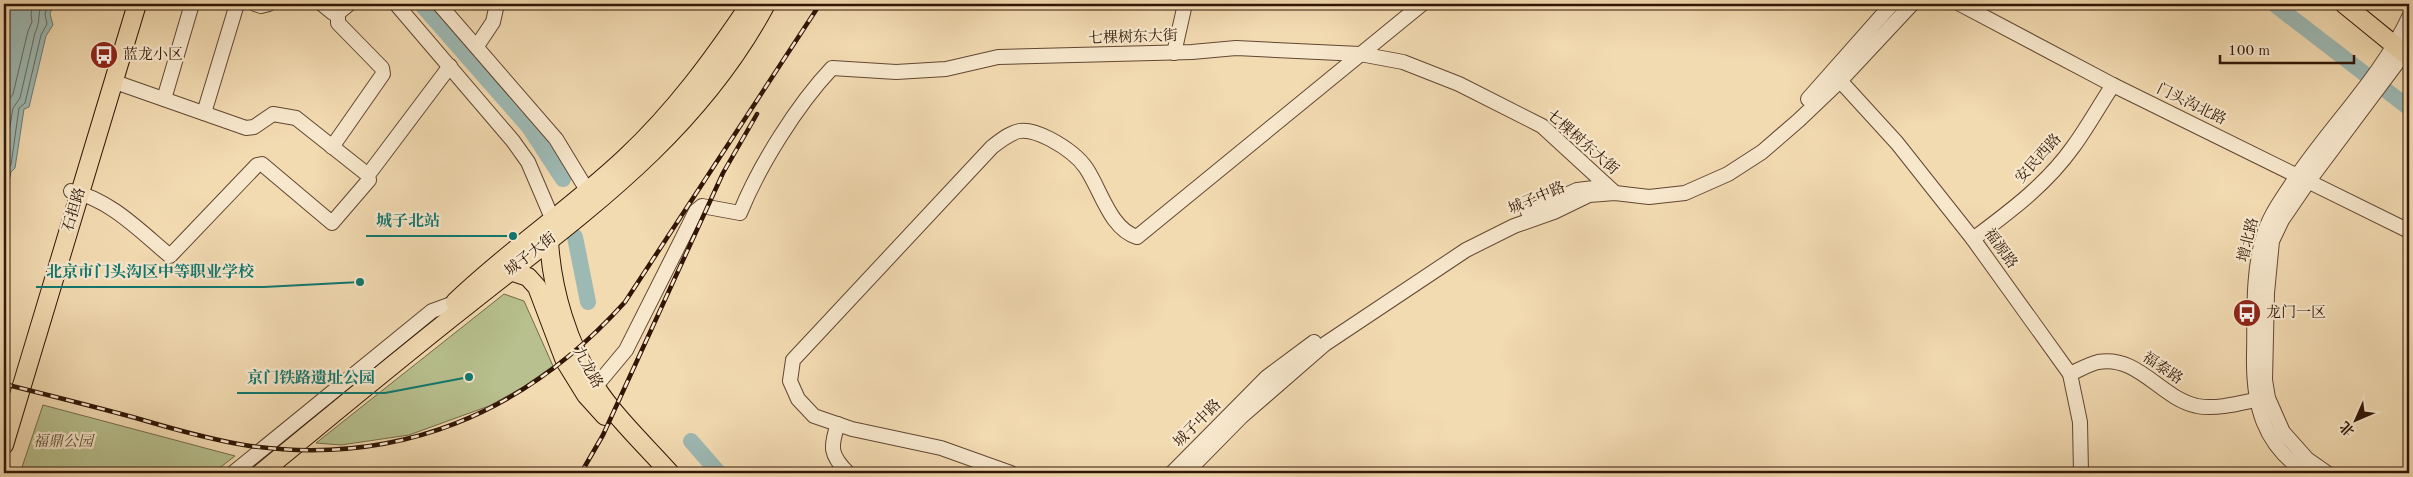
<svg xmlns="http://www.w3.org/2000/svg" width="2413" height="477" font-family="'Old Standard TT','Noto Serif SC',serif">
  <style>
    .green { fill: #b7c08e; stroke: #746b4a }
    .water { fill: #9db9b4; stroke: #72786e }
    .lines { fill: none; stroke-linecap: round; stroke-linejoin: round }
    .shore { stroke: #67685d; stroke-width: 1 }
    .river { stroke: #9db9b4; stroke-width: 16 }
    .minor-casing { stroke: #614731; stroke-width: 16 }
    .major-casing { stroke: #311606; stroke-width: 20 }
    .minor { stroke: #f7e7cc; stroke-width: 14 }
    .major { stroke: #f2dab1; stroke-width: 18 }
    .rail-casing { stroke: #311606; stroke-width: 4.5 }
    .rail { stroke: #f7e7cc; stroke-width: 2.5; stroke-dasharray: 8; stroke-linecap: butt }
    .labels { text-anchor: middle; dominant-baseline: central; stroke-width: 4.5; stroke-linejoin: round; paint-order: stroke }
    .street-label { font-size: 15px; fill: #311606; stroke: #f7e7cc }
    .poi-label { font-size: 15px; fill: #311606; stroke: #f7e7cc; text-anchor: start }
    .park-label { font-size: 15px; font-style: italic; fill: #59492f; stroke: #f7e7cc }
    .leader { fill: none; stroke: #0f766e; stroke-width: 2 }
    .callout-dot { fill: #0f766e; stroke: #f7e7cc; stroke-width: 2 }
    .callout-label { font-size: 16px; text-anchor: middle; font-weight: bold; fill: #0f766e; stroke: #f7e7cc; stroke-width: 4.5; stroke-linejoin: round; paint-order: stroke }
  </style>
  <rect width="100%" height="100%" fill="#f2dab1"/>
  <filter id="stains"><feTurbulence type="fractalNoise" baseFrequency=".004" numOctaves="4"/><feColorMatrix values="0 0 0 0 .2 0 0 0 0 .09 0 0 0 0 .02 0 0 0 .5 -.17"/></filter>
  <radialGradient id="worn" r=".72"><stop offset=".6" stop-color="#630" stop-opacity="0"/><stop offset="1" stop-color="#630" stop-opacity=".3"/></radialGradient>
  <g class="green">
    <path d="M504 294 524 301 553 366 523 387 489 406 409 435 341 445 316 443Z"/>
    <path d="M43 405 235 456 213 473H20Z"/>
  </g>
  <path class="water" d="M4 4H53L50 14 53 25 46 36 29 107 24 109 15 168 11 172 4 207Z"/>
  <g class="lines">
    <g class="shore">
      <path d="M4 119 6 104 13 94 28 31 32 22 31 14 33 4"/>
      <path d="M4 163 13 108 20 98 35 33C40 23 38 15 41 4"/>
      <path d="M4 182 6 170 11 165 19 108 25 103 41 35 47 24 45 14 48 4"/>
    </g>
    <g class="river">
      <path d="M421 4 529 127 563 179"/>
      <path d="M2274 4 2409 108"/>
      <path d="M575 237 588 302"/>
      <path d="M691 441 719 473"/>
    </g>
    <defs>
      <g id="minor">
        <path d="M255 4 261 6 269 4"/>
        <path d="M322 4 333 13H338L349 4"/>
        <path d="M396 4 513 141 528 162 552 218"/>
        <path d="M439 4 556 139 587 190"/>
        <path d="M1960 4 2113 85 2409 231"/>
        <path d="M477 46 493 22 497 4"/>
        <path d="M1174 53 1185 4"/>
        <path d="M1834 74 1897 143 1973 239 2070 374 2080 422 2081 473"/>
        <path d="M115 82 246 128 254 127 273 114 296 118 368 175"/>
        <path d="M164 99 192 4"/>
        <path d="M1808 99 1892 4"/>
        <path d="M204 113 237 4"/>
        <path d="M332 147 383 74 382 68 338 23V13"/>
        <path d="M71 191C110 199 141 232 170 256L257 165 262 164 332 223 369 180 368 175 450 66"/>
        <path d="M1528 212 1577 190 1594 188"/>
        <path d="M1973 239C2009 212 2046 185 2073 147 2087 128 2099 106 2113 85"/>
        <path d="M2070 374C2079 370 2089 364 2098 362 2139 355 2160 398 2197 406 2218 410 2244 402 2265 398"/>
        <path d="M596 386 626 350 696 211 702 206 740 213C759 166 797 105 832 68L896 72 946 69 998 57 1192 52 1236 48 1360 54 1403 62 1459 84 1542 126 1615 193"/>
        <path d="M838 424C830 447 830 455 848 473"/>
        <path d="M233 473 432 311 454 303"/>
        <path d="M1011 473 941 448 852 429 814 416 798 399 790 381 793 360 992 147C1015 129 1023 125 1050 139 1063 146 1078 156 1086 168 1101 190 1110 229 1137 237L1422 4"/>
        <path d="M1172 473 1267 377 1314 342"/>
        <path d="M1186 473 1241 417 1325 344 1466 250 1514 226 1554 212 1589 195 1615 193 1649 197 1685 193 1728 174 1762 152 1799 120 1841 80 1912 4"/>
        <path d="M2306 473C2263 444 2253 405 2254 355 2255 317 2252 275 2263 238 2268 218 2280 202 2291 185 2328 128 2381 78 2409 17"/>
        <path d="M2327 473 2307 459 2283 432 2268 398 2265 380 2267 293 2272 241 2282 220 2308 182 2409 47"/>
      </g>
      <g id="major">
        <path d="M2344 4 2409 57"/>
        <path d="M549 241C552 291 568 344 595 386 616 418 645 445 670 473"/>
        <path d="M510 271 528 277 537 287 565 361 586 395 605 416"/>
        <path d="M455 302C509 250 572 208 626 157 675 111 713 59 750 4"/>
        <path d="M4 445 137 4"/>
        <path d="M261 473C327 419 393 364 460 311 576 218 694 139 766 4"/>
      </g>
    </defs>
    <use href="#minor" class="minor-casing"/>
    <use href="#major" class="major-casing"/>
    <use href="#minor" class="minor"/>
    <use href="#major" class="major"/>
    <defs>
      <g id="rail">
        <path d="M4 384C48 395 92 406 136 418 173 429 211 440 250 446 400 466 525 413 625 302L820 4"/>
        <path d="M581 473 603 435 723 173 757 114"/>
      </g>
    </defs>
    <use href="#rail" class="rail-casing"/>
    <use href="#rail" class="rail"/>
  </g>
  <defs>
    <symbol id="bus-disc" viewBox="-11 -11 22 22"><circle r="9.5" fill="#8f2418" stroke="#f7e7cc"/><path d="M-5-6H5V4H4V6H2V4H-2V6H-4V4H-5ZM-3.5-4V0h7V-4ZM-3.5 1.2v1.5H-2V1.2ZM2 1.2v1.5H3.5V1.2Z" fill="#fff"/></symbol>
  </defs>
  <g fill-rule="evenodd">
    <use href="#bus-disc" x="88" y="39" width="32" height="32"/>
    <use href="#bus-disc" x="2231" y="297" width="32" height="32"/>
  </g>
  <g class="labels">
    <g class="street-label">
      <text transform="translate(1133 38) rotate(-2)">七棵树东大街</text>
      <text transform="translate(2191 105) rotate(26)">门头沟北路</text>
      <text transform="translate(1582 143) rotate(41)">七棵树东大街</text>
      <text transform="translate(2039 159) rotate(-48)">安民西路</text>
      <text transform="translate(1537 199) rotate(-23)">城子中路</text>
      <text transform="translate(75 210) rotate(-73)">石担路</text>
      <text transform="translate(2249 240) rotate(-76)">增北路</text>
      <text transform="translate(2000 249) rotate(54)">福源路</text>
      <text transform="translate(531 255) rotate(-38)">城子大街</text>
      <text transform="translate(587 368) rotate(61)">九龙路</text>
      <text transform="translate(2162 369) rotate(34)">福泰路</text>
      <text transform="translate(1198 424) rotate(-45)">城子中路</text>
    </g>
    <g class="poi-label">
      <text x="123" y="55">蓝龙小区</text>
      <text x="2266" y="313">龙门一区</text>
    </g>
    <g class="park-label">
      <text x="63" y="442">福鼎公园</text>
    </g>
  </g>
  <path class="leader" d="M513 236L450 236H366M360 282L264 287H36M469 377L385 393H237"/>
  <g class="callout-dot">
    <circle cx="513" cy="236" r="5"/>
    <circle cx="360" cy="282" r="5"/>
    <circle cx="469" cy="377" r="5"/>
  </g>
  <g class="callout-label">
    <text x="408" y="226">城子北站</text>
    <text x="150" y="277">北京市门头沟区中等职业学校</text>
    <text x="311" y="383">京门铁路遗址公园</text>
  </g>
  <rect width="2413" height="477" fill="none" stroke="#f2dab1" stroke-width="20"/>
  <rect x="5" y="5" width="2403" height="467" fill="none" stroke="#311606" stroke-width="2.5"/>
  <rect x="10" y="10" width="2393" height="457" fill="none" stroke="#311606"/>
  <g transform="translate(2356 420) rotate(225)" stroke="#f7e7cc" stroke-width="4" paint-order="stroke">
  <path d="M0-4L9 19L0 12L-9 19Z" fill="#311606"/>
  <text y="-8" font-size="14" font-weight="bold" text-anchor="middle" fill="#311606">北</text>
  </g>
  <path d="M2220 55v8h134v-8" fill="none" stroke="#311606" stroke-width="2.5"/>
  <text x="2228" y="55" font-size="15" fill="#311606" stroke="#f7e7cc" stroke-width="4" paint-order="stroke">100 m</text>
  <rect width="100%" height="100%" filter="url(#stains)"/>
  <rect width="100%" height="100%" fill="url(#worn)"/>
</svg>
